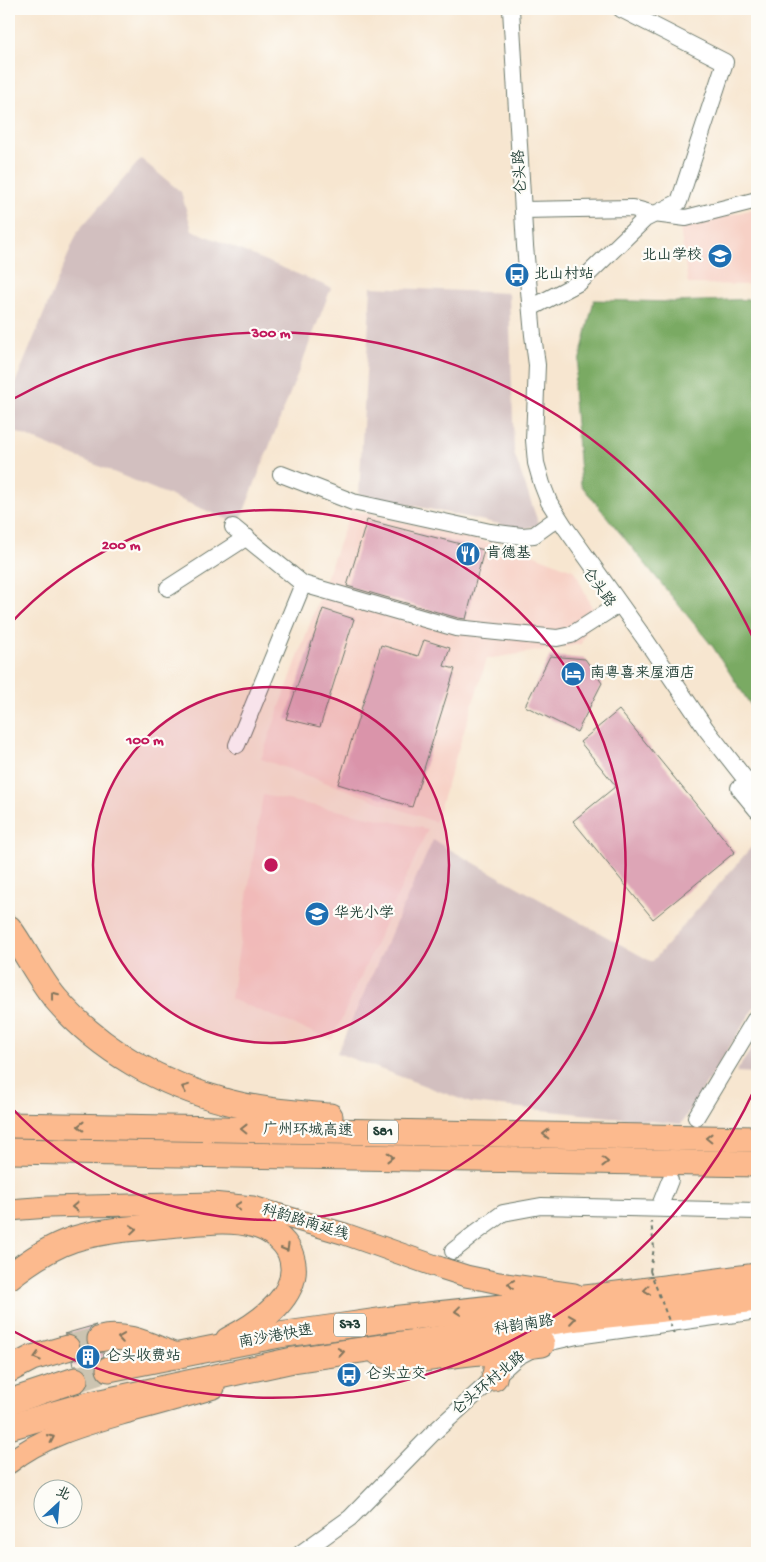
<svg xmlns="http://www.w3.org/2000/svg" width="766" height="1562" font-family="'Gochi Hand','LXGW WenKai TC',sans-serif">
  <style>
    .built { fill: #f7d1c6 }
    .industrial { fill: #d2bfbf }
    .forest { fill: #7aaa64; stroke: #4c744c }
    .building { fill: #dda5b6 }
    .lines { fill: none; stroke-linecap: round; stroke-linejoin: round }
    .highway-tunnel { stroke: #ccc4b1; stroke-width: 25; stroke-dasharray: 25 12; stroke-linecap: butt }
    .minor-casing { stroke: #6b786b; stroke-width: 18 }
    .major-casing { stroke: #6b786b; stroke-width: 23 }
    .highway-casing { stroke: #6b786b; stroke-width: 27 }
    .path { stroke: #6b786b; stroke-width: 2; stroke-dasharray: 4 4; stroke-linecap: butt }
    .minor { stroke: #fff; stroke-width: 16 }
    .major { stroke: #fcba8e; stroke-width: 21 }
    .highway { stroke: #fcba8e; stroke-width: 25 }
    .path-bridge { stroke: #6b786b; stroke-width: 2; stroke-dasharray: 4 4; stroke-linecap: butt }
    .oneway { stroke: #82755c }
    .ring { fill: none; stroke: #c2185b; stroke-width: 2.5 }
    .labels { text-anchor: middle; dominant-baseline: central; stroke-width: 4.5; stroke-linejoin: round; paint-order: stroke }
    .shield { fill: #fdfcf7; stroke: #62766e; stroke-width: 1 }
    .shield-label { font-size: 14px; font-weight: bold; fill: #1f3d34 }
    .street-label { font-size: 15px; fill: #1f3d34; stroke: #fdfcf7 }
    .poi-label { font-size: 15px; fill: #1f3d34; stroke: #fdfcf7; text-anchor: start }
    .centre { fill: #c2185b; stroke: #fdfcf7; stroke-width: 2.5 }
    .ring-label { font-size: 15px; text-anchor: middle; font-weight: bold; fill: #c2185b; stroke: #fdfcf7; stroke-width: 4.5; stroke-linejoin: round; paint-order: stroke }
  </style>
  <rect width="100%" height="100%" fill="#fdfcf7"/>
  <filter id="ink" filterUnits="userSpaceOnUse"><feTurbulence type="fractalNoise" baseFrequency=".02" numOctaves="2"/><feDisplacementMap in="SourceGraphic" scale="10" xChannelSelector="R" yChannelSelector="G"/><feConvolveMatrix kernelMatrix="1 2 1 2 8 2 1 2 1" color-interpolation-filters="sRGB"/></filter>
  <filter id="wash" filterUnits="userSpaceOnUse"><feTurbulence type="fractalNoise" baseFrequency=".0096" numOctaves="4" result="noise"/><feDisplacementMap in="SourceGraphic" scale="20" xChannelSelector="R" yChannelSelector="G"/><feGaussianBlur stdDeviation="1.12" result="paint"/><feColorMatrix in="noise" values="0 0 0 0 0 0 0 0 0 0 0 0 0 0 0 0 0 1.4 0 .05"/><feComposite in="paint" operator="in"/></filter>
  <g filter="url(#wash)">
    <rect width="100%" height="100%" fill="#f7e6d0"/>
    <g class="built">
      <path d="M757 208V285L688 284 680 228Z"/>
      <path d="M351 510 525 551 575 571 593 610 581 644 487 659 435 822 261 759Z"/>
      <path d="M263 795 428 829 332 1040 231 999Z"/>
    </g>
    <g class="industrial">
      <path d="M141 159 181 192 192 230 331 288 239 524 9 429V398L78 231Z"/>
      <path d="M371 287 509 293 514 453 539 525 522 529 359 494Z"/>
      <path d="M433 840 652 962 754 844 757 846V1003L681 1124 471 1103 337 1053Z"/>
      <path d="M757 1041V1073L736 1072Z"/>
    </g>
    <path class="forest" d="M757 299V715L713 647 581 485 573 387 594 300 673 302Z"/>
    <g id="blocks">
      <g class="building">
        <path d="M367 520 484 550 466 619 458 618 347 586Z"/>
        <path d="M323 609 354 619 320 727 286 719Z"/>
        <path d="M424 640 450 648 444 666 455 669 412 807 338 784 381 645 418 656Z"/>
        <path d="M550 656 585 659 602 683 577 732 525 706Z"/>
        <path d="M619 710 735 852 653 919 573 821 616 786 580 742Z"/>
        <path d="M96 1325 90 1328 87 1334 86 1341 89 1348 95 1352 104 1353V1356L99 1359 96 1364 95 1371 98 1378 104 1382 87 1387 89 1382 88 1375 84 1369 78 1366H73L72 1361 78 1358 81 1352V1344L77 1337 71 1334H64Z"/>
      </g>
    </g>
  </g>
  <g filter="url(#ink)">
    <use href="#blocks" fill-opacity="0" stroke="#6b786b" stroke-width="1"/>
    <g class="lines">
      <g class="highway-tunnel">
        <path d="M67 1348 100 1339"/>
        <path d="M75 1380 109 1369"/>
      </g>
      <defs>
        <g id="minor">
          <path d="M511 9 525 246 533 335 537 365 534 440 536 463 542 484 549 502 565 527 647 642 706 729 757 794"/>
          <path d="M523 210 632 208 654 214 686 218 757 200"/>
          <path d="M531 308 580 282 645 219 679 202 725 62 621 9"/>
          <path d="M281 474 353 502 490 532 522 536 534 535 552 522"/>
          <path d="M233 527 303 584 456 628 557 638 571 635 613 608"/>
          <path d="M168 588 247 537"/>
          <path d="M237 745 303 584"/>
          <path d="M739 788 757 810"/>
          <path d="M696 1117 757 1016"/>
          <path d="M659 1208 670 1180"/>
          <path d="M453 1251 478 1231 503 1213 541 1206 757 1211"/>
          <path d="M301 1553 350 1518 433 1433 517 1357 542 1344 577 1336 757 1311"/>
        </g>
        <g id="major">
          <path d="M9 1210 49 1207 212 1203 253 1207 345 1234 441 1268 466 1276 499 1283 574 1294"/>
          <path d="M9 1463C43 1435 91 1423 132 1411 160 1404 187 1396 214 1388"/>
        </g>
        <g id="highway">
          <path d="M9 928C25 950 37 976 55 998 99 1050 162 1085 228 1102 261 1111 296 1113 330 1116"/>
          <path d="M9 1125 757 1139"/>
          <path d="M9 1151 757 1164"/>
          <path d="M9 1277C29 1261 50 1247 74 1239 104 1230 137 1228 168 1225 196 1223 228 1217 255 1225 269 1229 284 1239 290 1253 306 1293 259 1324 228 1340"/>
          <path d="M100 1339C126 1332 152 1347 176 1356"/>
          <path d="M483 1352C497 1357 498 1364 494 1378"/>
          <path d="M379 1353C411 1365 422 1358 454 1355 483 1352 512 1348 542 1344"/>
          <path d="M109 1369 279 1335 336 1327 391 1319 594 1297 757 1276"/>
          <path d="M9 1370 32 1358 67 1348"/>
          <path d="M9 1402 75 1380"/>
          <path d="M9 1427 78 1407 293 1360 579 1318 757 1299"/>
        </g>
      </defs>
      <use href="#minor" class="minor-casing"/>
      <use href="#major" class="major-casing"/>
      <use href="#highway" class="highway-casing"/>
      <path class="path" d="M650 1271 654 1248 651 1221"/>
      <use href="#minor" class="minor"/>
      <use href="#major" class="major"/>
      <use href="#highway" class="highway"/>
      <path class="path-bridge" d="M650 1271 674 1334"/>
    </g>
    <defs><path id="oneway-chevron" d="M-2-3.5L2.5 0L-2 3.5" fill="none" stroke-width="1.6" stroke-linecap="round" stroke-linejoin="round" transform="scale(1.25)"/></defs>
    <g class="oneway">
      <use href="#oneway-chevron" transform="translate(54 995) rotate(-128)"/>
      <use href="#oneway-chevron" transform="translate(185 1088) rotate(-158)"/>
      <use href="#oneway-chevron" transform="translate(81 1126) rotate(-179)"/>
      <use href="#oneway-chevron" transform="translate(244 1129) rotate(-179)"/>
      <use href="#oneway-chevron" transform="translate(546 1134) rotate(-179)"/>
      <use href="#oneway-chevron" transform="translate(709 1138) rotate(-179)"/>
      <use href="#oneway-chevron" transform="translate(390 1157) rotate(1)"/>
      <use href="#oneway-chevron" transform="translate(605 1162) rotate(1)"/>
      <use href="#oneway-chevron" transform="translate(238 1206) rotate(-175)"/>
      <use href="#oneway-chevron" transform="translate(75 1207) rotate(179)"/>
      <use href="#oneway-chevron" transform="translate(133 1229) rotate(-6)"/>
      <use href="#oneway-chevron" transform="translate(286 1248) rotate(60)"/>
      <use href="#oneway-chevron" transform="translate(511 1284) rotate(-172)"/>
      <use href="#oneway-chevron" transform="translate(647 1290) rotate(173)"/>
      <use href="#oneway-chevron" transform="translate(458 1311) rotate(173)"/>
      <use href="#oneway-chevron" transform="translate(572 1319) rotate(-8)"/>
      <use href="#oneway-chevron" transform="translate(121 1338) rotate(-171)"/>
      <use href="#oneway-chevron" transform="translate(341 1352) rotate(-9)"/>
      <use href="#oneway-chevron" transform="translate(37 1357) rotate(163)"/>
      <use href="#oneway-chevron" transform="translate(51 1438) rotate(-25)"/>
    </g>
  </g>
  <circle cx="271" cy="865" r="178" fill="#c2185b" fill-opacity=".12"/>
  <g class="ring">
    <circle cx="271" cy="865" r="178"/>
    <path d="M9 625A355 355 0 1 1 9 1105"/>
    <path d="M756 1086A533 533 0 0 1 13 1331M13 399A533 533 0 0 1 756 644"/>
  </g>
  <defs>
    <symbol id="school-disc" viewBox="-11 -11 22 22"><circle r="9.5" fill="#1f6fb2" stroke="#fdfcf7"/><path d="M0-5L7-2L0 1L-7-2ZM-4 1L0 2.5L4 1V4Q0 6-4 4Z" fill="#fff"/></symbol>
    <symbol id="bus-disc" viewBox="-11 -11 22 22"><circle r="9.5" fill="#1f6fb2" stroke="#fdfcf7"/><path d="M-5-6H5V4H4V6H2V4H-2V6H-4V4H-5ZM-3.5-4V0h7V-4ZM-3.5 1.2v1.5H-2V1.2ZM2 1.2v1.5H3.5V1.2Z" fill="#fff"/></symbol>
    <symbol id="restaurant-disc" viewBox="-11 -11 22 22"><circle r="9.5" fill="#1f6fb2" stroke="#fdfcf7"/><path d="M-5-6h1v4h1v-4h1v4h1v-4h1v5L-1.5 .5V6h-2V.5L-5-1ZM5-6V6H3V1.5H1.5Q1.5-4 5-6Z" fill="#fff"/></symbol>
    <symbol id="hotel-disc" viewBox="-11 -11 22 22"><circle r="9.5" fill="#1f6fb2" stroke="#fdfcf7"/><path d="M-6-4.5h1.5V1H6V5H4.5V3h-9V5H-6ZM-4 0a1.8 1.8 0 1 1 3.6 0ZM.5 0V-2.5h3Q6-2.5 6 0Z" fill="#fff"/></symbol>
    <symbol id="building-disc" viewBox="-11 -11 22 22"><circle r="9.5" fill="#1f6fb2" stroke="#fdfcf7"/><path d="M-4-6H4V6H1V3H-1V6H-4ZM-2.5-4.3h1.7v1.8h-1.7ZM.8-4.3h1.7v1.8H.8ZM-2.5-1h1.7V.8h-1.7ZM.8-1h1.7V.8H.8Z" fill="#fff"/></symbol>
  </defs>
  <g fill-rule="evenodd">
    <use href="#school-disc" x="706" y="242" width="28" height="28"/>
    <use href="#bus-disc" x="503" y="261" width="28" height="28"/>
    <use href="#restaurant-disc" x="454" y="540" width="28" height="28"/>
    <use href="#hotel-disc" x="559" y="660" width="28" height="28"/>
    <use href="#school-disc" x="303" y="900" width="28" height="28"/>
    <use href="#building-disc" x="74" y="1343" width="28" height="28"/>
    <use href="#bus-disc" x="335" y="1361" width="28" height="28"/>
  </g>
  <g class="labels">
    <g class="shield">
      <rect x="368" y="1120.5" width="30" height="23" rx="4"/>
      <rect x="334" y="1313.5" width="32" height="23" rx="4"/>
    </g>
    <g class="shield-label">
      <text x="383" y="1132">S81</text>
      <text x="350" y="1325">S73</text>
    </g>
    <g class="street-label">
      <text transform="translate(521 172) rotate(-94)">仑头路</text>
      <text transform="translate(598 588) rotate(54)">仑头路</text>
      <text transform="translate(308 1131) rotate(1)">广州环城高速</text>
      <text transform="translate(305 1223) rotate(17)">科韵路南延线</text>
      <text transform="translate(524 1326) rotate(-9)">科韵南路</text>
      <text transform="translate(276 1337) rotate(-10)">南沙港快速</text>
      <text transform="translate(489 1384) rotate(-40)">仑头环村北路</text>
    </g>
    <g class="poi-label">
      <text x="702" y="256" text-anchor="end">北山学校</text>
      <text x="534" y="275">北山村站</text>
      <text x="486" y="554">肯德基</text>
      <text x="590" y="674">南粤喜来屋酒店</text>
      <text x="334" y="914">华光小学</text>
      <text x="106" y="1357">仑头收费站</text>
      <text x="366" y="1375">仑头立交</text>
    </g>
  </g>
  <circle cx="271" cy="865" r="8" class="centre"/>
  <g class="ring-label">
    <text x="271" y="337">300 m</text>
    <text x="121" y="549">200 m</text>
    <text x="145" y="744">100 m</text>
  </g>
  <rect width="766" height="1562" fill="none" stroke="#fdfcf7" stroke-width="30"/>
  <g transform="translate(58 1504) rotate(26)"><circle r="24" fill="#fdfcf7" stroke="#a4b0a9"/>
  <path d="M0-4L9 19L0 12L-9 19Z" fill="#1f6fb2"/>
  <text y="-8" font-size="14" font-weight="bold" text-anchor="middle" fill="#1f3d34">北</text>
  </g>
</svg>
